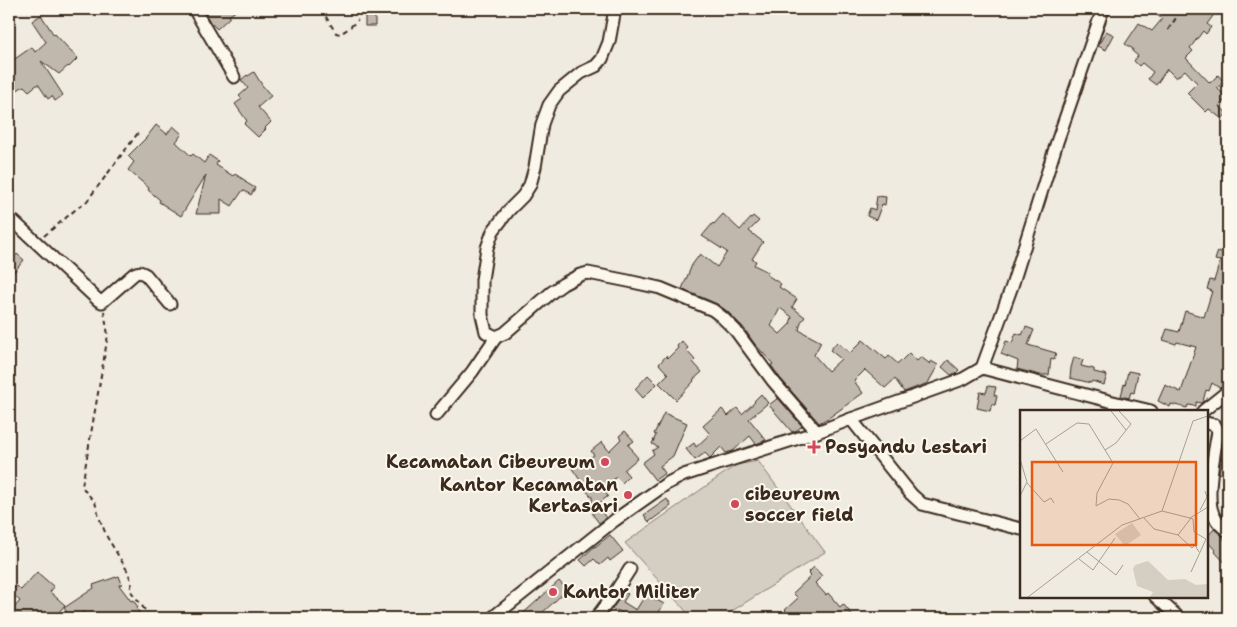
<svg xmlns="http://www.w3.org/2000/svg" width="1237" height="627" font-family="'Shantell Sans',sans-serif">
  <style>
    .green { fill: #d5cec3; stroke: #887c70 }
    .building { fill: #c0b8ad; stroke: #3b2a1e; fill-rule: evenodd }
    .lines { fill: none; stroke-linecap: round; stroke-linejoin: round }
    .minor-casing { stroke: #3b2a1e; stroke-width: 15 }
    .path { stroke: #3b2a1e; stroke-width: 2; stroke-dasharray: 5 4; stroke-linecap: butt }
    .minor { stroke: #fbf7ec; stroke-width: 11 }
    .poi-dot { fill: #d1495b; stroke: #fbf7ec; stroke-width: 2 }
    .labels { text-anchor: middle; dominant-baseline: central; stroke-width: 4; stroke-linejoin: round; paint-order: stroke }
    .poi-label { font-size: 18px; font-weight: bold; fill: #3b2a1e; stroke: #fbf7ec; text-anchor: start }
    .inset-road { fill: none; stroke: #a89e92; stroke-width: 1 }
    .view { fill: #e8590c; fill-opacity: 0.15; stroke: #e8590c; stroke-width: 2.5 }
    .inset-edge { fill: none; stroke: #3b2a1e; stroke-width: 2.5 }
  </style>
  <rect width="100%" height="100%" fill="#f0ebe0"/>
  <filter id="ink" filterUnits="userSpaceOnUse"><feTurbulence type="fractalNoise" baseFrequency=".02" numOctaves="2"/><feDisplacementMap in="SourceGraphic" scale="10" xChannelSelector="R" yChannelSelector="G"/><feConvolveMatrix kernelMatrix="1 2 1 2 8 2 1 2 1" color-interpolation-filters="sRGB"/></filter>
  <g filter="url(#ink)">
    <path class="green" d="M758 461 825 552 721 618H692L625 543 736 465Z"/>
    <g class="building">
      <path d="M203 9H238L229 16 230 17 217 29 210 22Z"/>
      <path d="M375 9V26H365V10Z"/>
      <path d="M1160 9H1203L1213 16 1207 24 1211 27 1206 34 1203 31 1190 48 1193 51 1186 58 1210 83 1218 75 1224 82 1217 88 1227 98 1219 106 1227 113 1222 119 1209 109 1206 112 1187 93 1197 83 1185 70 1176 78 1167 69 1156 85 1148 79 1153 72 1142 63 1139 66 1134 61 1138 56 1132 51 1133 49 1125 44 1139 23 1152 31 1162 19 1157 15Z"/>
      <path d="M41 15 54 35 55 34 68 48H67L78 58 69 67 68 66 59 74 41 61 63 95 55 101 52 96 48 99 38 84 29 91 24 86 9 95V63L32 47 35 52 46 42 32 21Z"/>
      <path d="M1106 31 1114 35 1106 50 1098 46Z"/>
      <path d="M254 72 262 85 271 96 258 107 271 122 265 128 266 129 258 137 244 124 247 121 235 104 242 99 239 96 248 88 241 80 247 75 248 76Z"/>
      <path d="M156 125 167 134 173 126 182 134 176 142 191 156 193 154 204 163 209 155 218 161 216 165 233 176 235 174 246 181 245 182 255 188 251 195 243 190 232 206 221 199V214H196L206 175 181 216 159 202 160 200 148 190 149 188 128 170 134 162 128 156 146 138Z"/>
      <path d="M877 196 886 197 885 205 882 204 876 220 867 216 870 208 875 210Z"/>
      <path d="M723 214 740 230 753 216 759 221 749 231 763 242 752 259 756 261 754 265 768 272 767 275 781 284 779 287 797 299 792 307 805 317 801 322 799 330 821 342 814 355 828 371 841 359 830 350 837 342 850 353 863 340 886 359 889 356 898 364 909 353 917 361 921 357 930 364 931 361 938 365 928 383 904 392 895 379 885 388 865 370 854 381 863 393 830 417 819 423 780 378 771 365 773 364 754 343 743 327 727 311 717 304 682 289 692 265 700 254 717 267 727 252 702 236 713 223 714 224ZM780 308 792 317 790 324 780 334 771 326Z"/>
      <path d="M1218 251 1228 255V380L1226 384 1220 388 1212 383 1209 391 1206 390 1203 401 1201 403 1196 402V406L1188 405 1187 408 1171 404 1170 407 1158 401 1165 385 1181 392 1196 347 1177 342 1176 344 1163 340 1167 329 1179 332 1185 311 1204 317 1212 291 1207 289 1210 280 1214 281 1220 261 1215 260Z"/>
      <path d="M17 254 24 260 14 272 9 267V263Z"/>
      <path d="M1026 327 1034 330 1028 345 1056 353 1054 360 1051 359 1049 375H1040L1017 369 1018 361 1001 354 1006 341 1012 343 1016 333 1022 335Z"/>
      <path d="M682 341 688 348 686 350 695 360 693 362 702 372 693 380 694 381 676 400 659 383 668 374 659 364 666 356 668 358 678 348 677 346Z"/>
      <path d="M1074 357 1083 360 1081 366 1094 369V372L1107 375 1104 385 1092 381 1091 383 1070 378 1071 368Z"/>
      <path d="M948 360 959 370 955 374 951 375 942 367Z"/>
      <path d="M1128 371 1138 373 1134 393 1131 392 1129 398 1121 396 1124 384 1125 385Z"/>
      <path d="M648 375 657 384 643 398 635 389Z"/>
      <path d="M988 386 996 387 994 395 997 396 995 405 992 404 990 411 977 408 980 392 986 393Z"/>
      <path d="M761 394 768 403 749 419 766 440 756 444 750 436 733 451 726 453 721 447 710 458 705 453 695 460 686 449 694 443 696 447 710 434 703 426 722 409 728 416 737 408 742 414 755 402 754 401Z"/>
      <path d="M778 398 802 426 797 430 792 432 769 405Z"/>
      <path d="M664 413 687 423 673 456 660 466 665 473 655 480 642 463 654 454 652 451 658 447 652 444 656 435 654 434Z"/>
      <path d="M625 431 634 441 628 445 633 450 632 451 638 458 624 470 629 476 622 483 616 477 606 487 608 489 605 492 608 496 597 505 606 518 599 523 593 515 592 497 578 482 580 480 571 467 579 461 581 464 594 455 591 451 602 442 609 451 621 439 619 436Z"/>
      <path d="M1224 446 1228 450V467L1222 475 1219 472Z"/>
      <path d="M667 499 671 506 649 522 644 515Z"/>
      <path d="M1214 529 1223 536 1222 537 1228 544V566L1215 552 1216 551 1206 540V538Z"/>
      <path d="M610 535 623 551 610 561 608 558 600 565 594 559 586 566 580 560 595 546V547Z"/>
      <path d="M814 567 822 576 815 583 826 595 828 593 840 607 843 604 855 618H793L785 610 798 598 793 593 811 576 808 573Z"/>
      <path d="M37 572 54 587 50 592 65 605 54 618H9V614L20 601 10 592 17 586 21 590Z"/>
      <path d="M119 576 122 584 119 585 131 601 133 600 138 607 137 609 143 618H88L84 612 75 618H71L64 608 94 588 93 585Z"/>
      <path d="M559 581 567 590 542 613 547 618H518Z"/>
      <path d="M624 592 628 594 623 602 636 610 646 594 664 604 659 612 669 618H655L645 613 644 615 650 618H631L617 610 616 612 612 609Z"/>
    </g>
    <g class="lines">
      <defs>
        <g id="minor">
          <path d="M194 9 234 77"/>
          <path d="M615 9 609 42 602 59 596 66 581 73 559 91 549 105 542 124 535 167 530 185 523 196 509 210 493 231 487 248 482 280V315L486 332 496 337 505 333 552 292 563 284 580 275 588 273 628 281 660 288 713 310 722 317 736 331 773 381 817 432"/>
          <path d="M9 217 98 300 102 302 134 274C139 271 141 272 146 275L170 304"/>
          <path d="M982 368 1012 286 1057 142 1103 9"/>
          <path d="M1203 411 1228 391"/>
          <path d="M436 415 472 372 496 337"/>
          <path d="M851 419 911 494 922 504 1021 529"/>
          <path d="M1206 423 1215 425 1218 431C1215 450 1205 496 1213 514 1216 521 1222 527 1228 531"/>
          <path d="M1155 596 1179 618"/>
          <path d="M492 618 615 520 666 484 684 475 817 432 851 419 963 379 982 368 1113 402 1151 411"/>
          <path d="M596 618 614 594 630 569"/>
        </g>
      </defs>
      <use href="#minor" class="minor-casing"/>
      <g class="path">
        <path d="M321 9 336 33 340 34 348 29 358 20"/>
        <path d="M1168 30 1178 15 1179 9"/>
        <path d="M44 236 75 210 87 201 138 133"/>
        <path d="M104 311 108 335 82 486 85 491 95 502 99 517 107 537 127 570 132 583 130 590 151 618"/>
      </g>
      <use href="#minor" class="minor"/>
    </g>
  </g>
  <g class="poi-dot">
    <path d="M811.5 439.5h5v5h5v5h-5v5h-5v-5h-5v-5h5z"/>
    <circle cx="605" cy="462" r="5"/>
    <circle cx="628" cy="495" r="5"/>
    <circle cx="735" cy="504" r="5"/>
    <circle cx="553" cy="592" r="5"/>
  </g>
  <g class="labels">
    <g class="poi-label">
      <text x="825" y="447">Posyandu Lestari</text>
      <text x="595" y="462" text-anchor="end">Kecamatan Cibeureum</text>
      <text x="618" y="485" text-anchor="end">Kantor Kecamatan<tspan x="618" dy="21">Kertasari</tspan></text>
      <text x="745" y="494">cibeureum<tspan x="745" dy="21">soccer field</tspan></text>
      <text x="563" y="592">Kantor Militer</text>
    </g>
  </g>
  <g transform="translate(1020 410)">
    <rect width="188" height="188" fill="#f0ebe0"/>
    <path d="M112 113 121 125 105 136 95 124ZM128 151 148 170 165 169 176 175 187 174V187H130L133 182 117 176 113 159 115 155Z" fill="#d5cec3"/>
    <path class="inset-road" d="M91 1 106 20M0 31 16 19 43 62M26 34 57 13 69 14 93 53 77 83 76 96 89 89 99 90 108 94 120 109M85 40 96 33 111 14 99 1M0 49 7 72 0 86M7 73 24 92 31 88 34 93M180 100 187 87 185 81M142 101 173 11 188 6M124 108 134 119 158 125 172 138 175 135 179 142M170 108 173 109 174 122 186 129 171 162M158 125 171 108M67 142 96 165 103 155M59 149 73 160 95 128M8 187 102 115 142 101 170 108 188 97"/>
    <path class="view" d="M12 52H176V135H12Z"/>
    <rect width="188" height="188" class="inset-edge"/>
  </g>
  <rect width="1237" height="627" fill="none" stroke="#fbf7ec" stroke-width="30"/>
  <rect x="15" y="15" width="1207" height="597" fill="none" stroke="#3b2a1e" stroke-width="2" filter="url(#ink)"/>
</svg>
